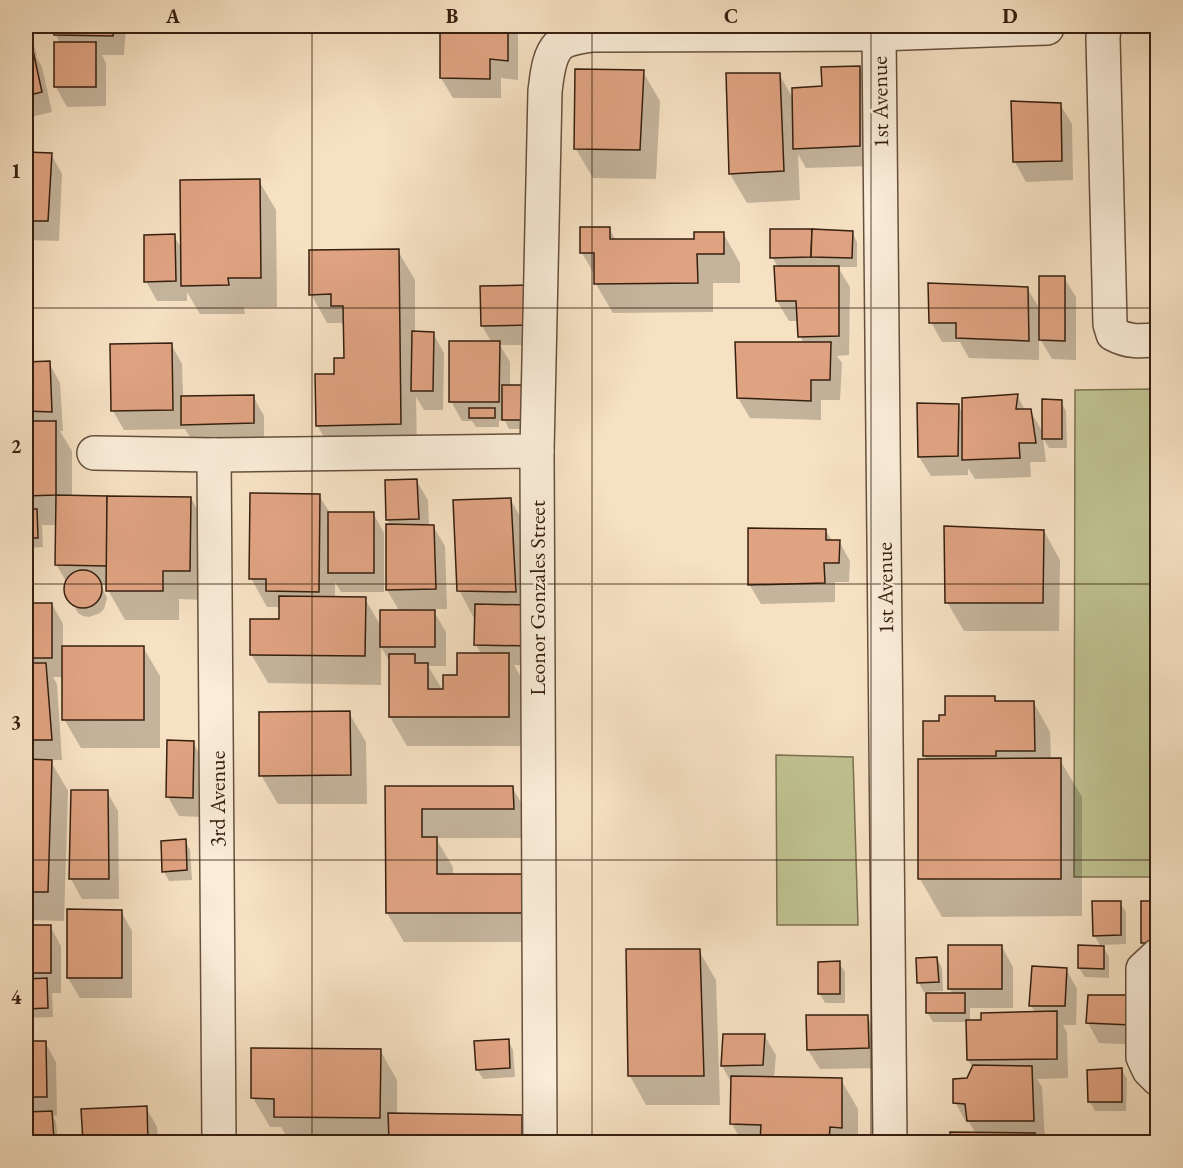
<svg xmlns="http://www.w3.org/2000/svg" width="1183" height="1168" font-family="'EB Garamond',serif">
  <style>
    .green { fill: #c0c291; stroke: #7b7050; stroke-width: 1.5 }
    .shadow { fill: #0003 }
    .building { fill: #e0a382; stroke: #361f0f; stroke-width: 1.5 }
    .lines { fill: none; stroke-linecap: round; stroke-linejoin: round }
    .minor-casing { stroke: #66503c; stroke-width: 36 }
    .minor { stroke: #f9ecd8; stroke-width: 33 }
    .grid { fill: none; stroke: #361f0f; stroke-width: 1.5; stroke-opacity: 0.55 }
    .labels { text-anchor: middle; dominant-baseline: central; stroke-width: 5; stroke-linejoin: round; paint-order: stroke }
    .street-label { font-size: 22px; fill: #361f0f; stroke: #f9ecd8 }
    .neatline { fill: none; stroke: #361f0f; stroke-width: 2 }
    .grid-label { font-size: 20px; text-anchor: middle; font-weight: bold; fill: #361f0f }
  </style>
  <rect width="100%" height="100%" fill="#f6e1c3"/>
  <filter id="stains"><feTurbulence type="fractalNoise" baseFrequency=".00333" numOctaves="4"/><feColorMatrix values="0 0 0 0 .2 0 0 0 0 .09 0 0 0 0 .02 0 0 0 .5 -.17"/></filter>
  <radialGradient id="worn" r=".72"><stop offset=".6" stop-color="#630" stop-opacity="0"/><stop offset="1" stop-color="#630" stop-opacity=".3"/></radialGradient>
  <g class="green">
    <path d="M1157 389V877H1074L1075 390Z"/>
    <path d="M776 755 853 757 858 925H777Z"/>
  </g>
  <g class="shadow">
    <path d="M26 26H28L37 55 36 56 42 67 52 112 26 118Z"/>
    <path d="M56 26H126L124 55H102L106 63V106L67 107 56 87 55 43H60L56 35Z"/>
    <path d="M442 26H516L518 29V80L501 78V98H453L441 78Z"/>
    <path d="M859 67 870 87V166L806 168 798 154 800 200 747 203 730 174 779 74 794 100 824 88Z"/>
    <path d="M643 72 660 101 656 179 593 178 576 149Z"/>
    <path d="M1013 103 1060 104 1072 124 1073 180 1026 182 1015 162Z"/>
    <path d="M26 154H51L62 174 59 241 26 240Z"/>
    <path d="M259 181 276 210 277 307H244L245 314H200L187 292V301H157L146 281 174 236 182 249Z"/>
    <path d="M609 228 616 241 696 240 723 233 740 263V283H713V312L613 313 596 284V277L582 253Z"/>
    <path d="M852 232 857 242V267H838L850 287 849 355 837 356 842 363 840 400H821V420L750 418 738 398 804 344 800 336 799 321H789L777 301 778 267 772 257Z"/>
    <path d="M398 251 415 280V333H433L444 353 443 410H424L416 397 417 453 334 454 317 425 336 375 345 359V328L342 323H327L311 294Z"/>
    <path d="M1064 278 1076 297V360L1052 359 1039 337V360L969 358 960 342H942L931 322 1027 288 1041 311Z"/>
    <path d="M529 287 540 345H500L510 362V386L536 429H509L505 421H499V427H476L472 421H462L451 401 492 343 482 326Z"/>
    <path d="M171 344 182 364 183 397 253 396 264 416V443L194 444 185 429 124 430 113 411Z"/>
    <path d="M26 363H49L60 383 63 431H60L72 451V497L191 498 207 527 206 600 179 599V620H125L108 590V585H101L107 598 104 609 100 613 89 617 83 616 78 613 66 592 67 583 56 564 57 525H42L43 547 26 548V423H30L26 415Z"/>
    <path d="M1017 395 1025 410H1030L1043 433 1061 402 1066 411 1067 448H1049L1043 438 1046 462H1030L1031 477 975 479 968 468V475L931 476 919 457 958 405 964 415Z"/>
    <path d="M416 480 428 500 429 526H433L445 546 447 609H419V612H434L446 632V666H428L445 694 459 676 482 655 476 645 475 620 459 590 511 500 527 529 540 666 514 665 525 684V746H407L390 717V662L381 647V685L268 683 251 654 280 620V612L278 607H267L251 578 319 495 330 513H373L384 533V592H341L335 582V598L365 599 382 628 400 612 387 590 391 526 387 519Z"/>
    <path d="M826 531 832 541H839L850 561 849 582H835V602L761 604 749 584Z"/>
    <path d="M1044 531 1060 560 1059 631H964L947 602Z"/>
    <path d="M26 604H52L63 624V647H143L160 676V748H81L64 719V677H53L57 684 62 760H50L68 791 64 921 26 920Z"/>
    <path d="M994 697 998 703H1034L1050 732 1051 760H1060L1082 797V916L942 917 920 879 927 760 924 755 941 723Z"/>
    <path d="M349 713 366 742 367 804H278L261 775Z"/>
    <path d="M193 742 204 762 203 817 179 816 168 797Z"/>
    <path d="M387 787H512L529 816 530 838H438V842L453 867V876H526L543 942H404L387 913Z"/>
    <path d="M107 792 118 811 119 899H82L71 879Z"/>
    <path d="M185 841 190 850 192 880 169 881 164 872Z"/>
    <path d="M1120 903 1126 912V944L1102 945 1109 957V978L1085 977 1079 968 1101 947 1094 935Z"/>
    <path d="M121 911 132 931V998H80L68 978Z"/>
    <path d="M26 926H50L61 946V993H52L53 1017 26 1018Z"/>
    <path d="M1002 947 1013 967V1008H970V1021H983L1035 1013 1031 1005 1066 969 1077 989 1076 1025H1063L1067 1033 1068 1078 1037 1079 1042 1087 1045 1140H1037L1039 1142H951V1134H976L969 1122H966L955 1102 973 1068 968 1060V1022H933L927 1012 953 994 950 989Z"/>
    <path d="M699 951 716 980 720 1105H646L630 1076Z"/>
    <path d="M937 958 942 968 943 991 924 992 918 982Z"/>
    <path d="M839 963 845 972V1003H825L820 994Z"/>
    <path d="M1132 997 1142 1045 1099 1043 1088 1023Z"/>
    <path d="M867 1016 878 1036 880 1068 820 1069 808 1050Z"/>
    <path d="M764 1035 776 1055 774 1078 841 1080 858 1109V1142H742L732 1124V1084L722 1066Z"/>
    <path d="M508 1040 513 1050 515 1077 483 1079 477 1069Z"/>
    <path d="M26 1042H45L56 1062 57 1116H53L56 1122 58 1142H26Z"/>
    <path d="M380 1050 397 1080V1115L521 1117 536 1142H290L281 1127H270L253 1098Z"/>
    <path d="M1122 1070 1127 1079 1126 1111H1095L1090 1102Z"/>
    <path d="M146 1107 157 1127 158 1142H84L83 1110Z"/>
  </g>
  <g class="building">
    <path d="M54 26H114L113 36 54 35Z"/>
    <path d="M440 26H508V61L490 59V79L440 78Z"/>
    <rect x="54" y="42" width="42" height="45"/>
    <path d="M32 46 42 92 26 96V47Z"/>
    <path d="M860 66V146L793 149 792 88 822 86 821 67Z"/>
    <path d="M575 69 644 70 640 150 574 149Z"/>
    <path d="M726 73H780L784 171 729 174Z"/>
    <path d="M1011 101 1061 103 1062 161 1013 162Z"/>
    <path d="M26 152 52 153 48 221H26Z"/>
    <path d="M260 179 261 278H228L229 285 181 286 180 180Z"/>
    <path d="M580 227H610V239H694V232H724V254H697L698 283 594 284V253H580Z"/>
    <path d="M770 229H812L811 257 770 258Z"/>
    <path d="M812 229 853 231 852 258 811 257Z"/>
    <path d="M175 234 176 281 144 282V235Z"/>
    <path d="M399 249 401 424 316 426 315 374H334V358H344L343 306H331V294L309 295V250Z"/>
    <path d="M774 266H839V336L798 337 796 301H776Z"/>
    <path d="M1039 276H1065V341L1039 340Z"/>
    <path d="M928 283 1028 287 1029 341 956 338V323H929Z"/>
    <path d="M529 285V325L481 326 480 286Z"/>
    <path d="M412 331 434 332 433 391H411Z"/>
    <path d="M449 341H500L499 402H449Z"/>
    <path d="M735 342H831L830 380H811V401L737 398Z"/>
    <path d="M172 343 173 410 111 411 110 344Z"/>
    <path d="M50 361 52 412 26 411V362Z"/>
    <rect x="502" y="385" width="30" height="35"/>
    <path d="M1018 394 1016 409H1031L1036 443H1019L1020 458 962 460V398Z"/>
    <path d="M254 395V423L181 425V396Z"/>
    <path d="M1042 399 1062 400V439H1042Z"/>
    <path d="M917 403 959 404 958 456 918 457Z"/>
    <rect x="469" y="408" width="26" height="10"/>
    <path d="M26 421H56V495L26 496Z"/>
    <path d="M417 479 419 519 386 520 385 480Z"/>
    <path d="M250 493 320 494 319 592 266 591V579H249Z"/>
    <path d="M56 495 107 496V566L55 565Z"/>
    <path d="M107 496 191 497 190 571H163V591H106Z"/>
    <path d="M511 498 516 592 457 591 453 500Z"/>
    <path d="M26 509H37L38 538H26Z"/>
    <rect x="328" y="512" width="46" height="61"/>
    <path d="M386 524 434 525 436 589 386 590Z"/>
    <path d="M944 526 1044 530 1043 603H945Z"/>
    <path d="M748 528 826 529V540H840L839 563H824L825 583 748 585Z"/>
    <circle cx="83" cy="589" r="19"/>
    <path d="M279 596 366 597 365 656 250 655V619H279Z"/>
    <rect x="26" y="603" width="26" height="55"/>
    <path d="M475 604 530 605 529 646 474 645Z"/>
    <rect x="380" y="610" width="55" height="37"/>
    <rect x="62" y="646" width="82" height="74"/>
    <path d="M457 653H509V717H389V654H415V663H428V689H443V675H457Z"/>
    <path d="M26 663H46L52 740H26Z"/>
    <path d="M945 696H995V701H1034L1035 751H996V756H923V721H939V715H945Z"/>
    <path d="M350 711 351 775 259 776V712Z"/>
    <path d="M167 740 194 741 193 798 166 797Z"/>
    <path d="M1061 758V879H918V759Z"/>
    <path d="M26 759 52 760 48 892H26Z"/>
    <path d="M385 786H513L514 809H422V837H437V874H527V913H386Z"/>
    <path d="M71 790H108L109 879H69Z"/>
    <path d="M186 839 187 870 162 872 161 841Z"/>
    <path d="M1092 901H1121V935L1093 936Z"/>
    <rect x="1141" y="901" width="17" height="42"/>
    <path d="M67 909 122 910V978H67Z"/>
    <rect x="26" y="925" width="25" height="48"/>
    <rect x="948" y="945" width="54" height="44"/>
    <path d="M1078 945 1104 946V969L1078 968Z"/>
    <path d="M626 949H700L704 1076H628Z"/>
    <path d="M937 957 939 982 917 983 916 958Z"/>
    <path d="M840 961V994H818V962Z"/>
    <path d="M1032 966 1067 968 1065 1006H1029Z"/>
    <path d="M47 978 48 1008 26 1009V979Z"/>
    <rect x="926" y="993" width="39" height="20"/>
    <path d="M1088 995H1133L1131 1025 1086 1023Z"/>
    <path d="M1057 1011V1059L967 1060 966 1020H981V1013Z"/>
    <path d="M806 1015H868L869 1048 807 1050Z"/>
    <path d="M723 1034H765L763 1065 721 1066Z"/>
    <path d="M509 1039 510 1068 476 1070 474 1041Z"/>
    <path d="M26 1041H46L47 1097H26Z"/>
    <path d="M251 1048 381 1049 380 1118 274 1117V1099L251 1098Z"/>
    <path d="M973 1065 1032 1066 1034 1121H967L965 1104 953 1103V1079L967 1078Z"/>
    <path d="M1122 1068V1102H1088L1087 1070Z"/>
    <path d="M731 1076 842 1078V1128L830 1127 829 1142H760L761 1125 730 1124Z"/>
    <path d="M147 1106 148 1142H83L81 1109Z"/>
    <path d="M52 1111 54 1140 26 1141V1112Z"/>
    <path d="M388 1113 522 1115V1142H389Z"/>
    <path d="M950 1132 1035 1133V1142H950Z"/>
    <rect x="584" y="1141" width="102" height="1"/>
  </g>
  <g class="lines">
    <defs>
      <g id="minor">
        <path d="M1104 26 1103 38 1110 324 1113 334C1128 342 1141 342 1158 339"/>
        <path d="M879 34 890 1142"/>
        <path d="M94 453 214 455 537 451"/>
        <path d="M214 455 219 1142"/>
        <path d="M1158 955 1143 969V1057L1149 1070 1158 1079"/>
        <path d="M540 1142 537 451 545 91C547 77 548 56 559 45 567 38 581 37 591 35L879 34 1047 28"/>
      </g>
    </defs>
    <use href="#minor" class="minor-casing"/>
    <use href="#minor" class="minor"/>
  </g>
  <path class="grid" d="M312 26V1142M592 26V1142M871 26V1142M26 308H1158M26 584H1158M26 860H1158"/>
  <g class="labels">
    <g class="street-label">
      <text transform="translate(880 102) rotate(-91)">1st Avenue</text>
      <text transform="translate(885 588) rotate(-91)">1st Avenue</text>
      <text transform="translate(537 598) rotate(-90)">Leonor Gonzales Street</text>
      <text transform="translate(217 799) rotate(-90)">3rd Avenue</text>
    </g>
  </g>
  <rect width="1183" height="1168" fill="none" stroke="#f6e1c3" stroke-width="66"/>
  <rect x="33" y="33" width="1117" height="1102" class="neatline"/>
  <g class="grid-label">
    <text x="173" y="23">A</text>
    <text x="452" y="23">B</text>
    <text x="731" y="23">C</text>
    <text x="1010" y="23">D</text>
    <text x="16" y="178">1</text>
    <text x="16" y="453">2</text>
    <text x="16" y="729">3</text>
    <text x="16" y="1004">4</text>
  </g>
  <rect width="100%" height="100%" filter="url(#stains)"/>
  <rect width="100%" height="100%" fill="url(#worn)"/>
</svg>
